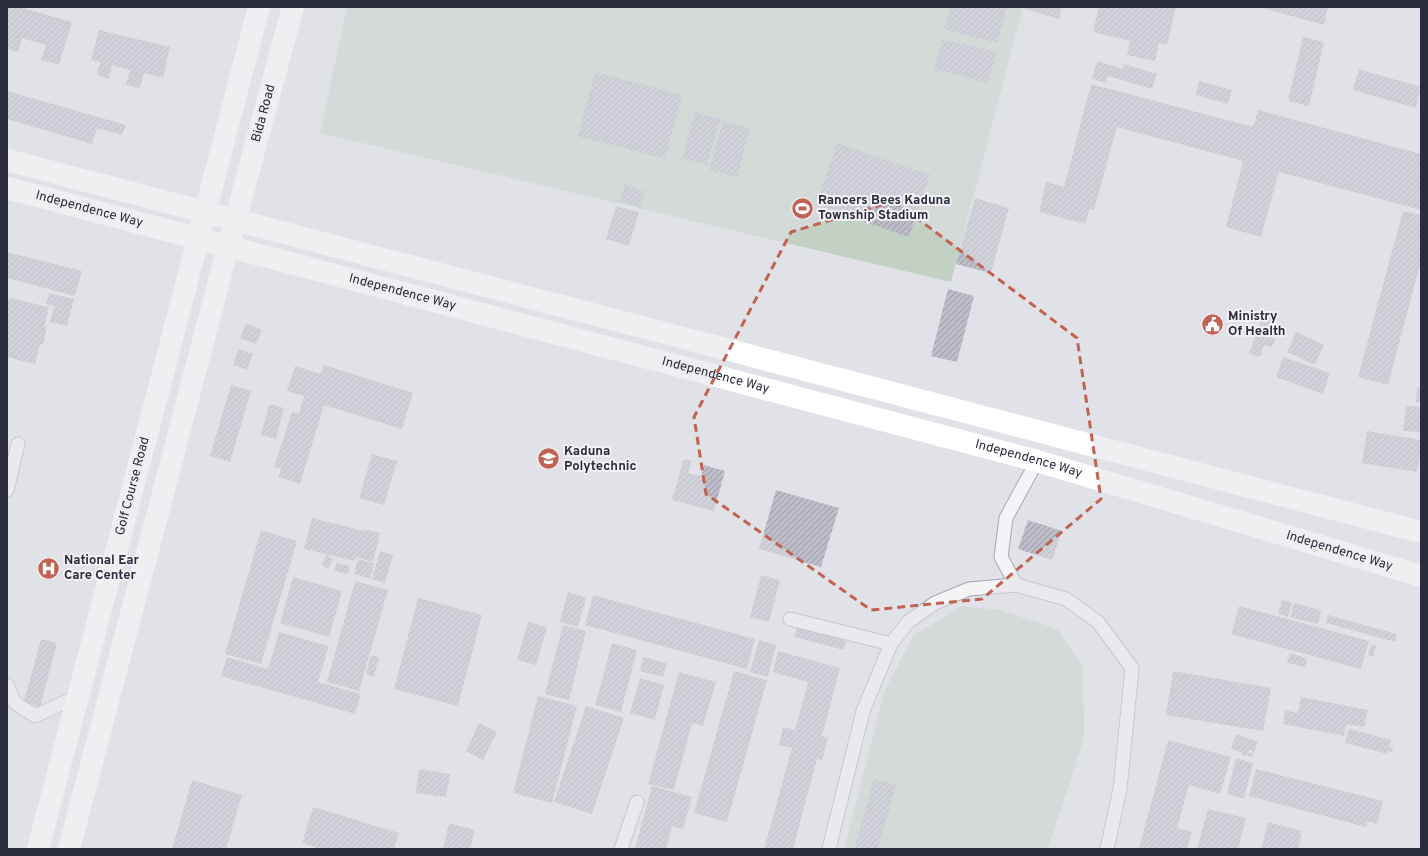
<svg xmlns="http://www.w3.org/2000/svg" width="1428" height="856" font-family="Overpass,sans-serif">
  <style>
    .green { fill: #c3d1c4 }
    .building { fill: url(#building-hatch); fill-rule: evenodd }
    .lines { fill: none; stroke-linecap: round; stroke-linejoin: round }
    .lane-casing { stroke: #a7a8b2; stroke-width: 15 }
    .lane { stroke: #f4f4f7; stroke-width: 13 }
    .secondary { stroke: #fff; stroke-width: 22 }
    .marked { fill: none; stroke: #c16253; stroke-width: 3; stroke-dasharray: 8 5; stroke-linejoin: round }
    .labels { text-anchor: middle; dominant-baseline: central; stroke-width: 4; stroke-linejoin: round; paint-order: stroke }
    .street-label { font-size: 13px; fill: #2b2d3e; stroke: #f1f1f6 }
    .poi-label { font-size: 13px; font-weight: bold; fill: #2b2d3e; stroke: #f1f1f6; text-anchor: start }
  </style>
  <defs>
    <pattern id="building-hatch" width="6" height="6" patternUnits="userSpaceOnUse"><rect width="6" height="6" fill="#bcbdc8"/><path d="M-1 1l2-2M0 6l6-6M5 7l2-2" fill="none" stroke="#999aa4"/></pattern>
  </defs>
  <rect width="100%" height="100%" fill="#e1e2e8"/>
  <g class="green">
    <path d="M347 7H1023L951 282 320 133Z"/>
    <path d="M961 606 1000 610 1057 629 1083 667 1084 738 1048 849H844L885 690 913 636Z"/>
  </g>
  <g class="building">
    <path d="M7 7H19L72 22 59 65 41 60 46 45 22 38 18 52 7 49Z"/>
    <path d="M950 7H1007L997 43 944 29Z"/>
    <path d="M1025 7H1062L1059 19 1025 9Z"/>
    <path d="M1099 7H1176L1167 45 1159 43 1155 61 1127 55 1130 41 1093 32Z"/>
    <path d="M1259 7H1328L1324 25Z"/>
    <path d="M99 30 170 47 163 78 144 73 140 88 126 85 130 70 112 65 109 79 97 75 100 62 91 60Z"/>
    <path d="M1303 37 1324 42 1309 106 1288 101Z"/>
    <path d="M942 39 996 52 988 83 934 69Z"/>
    <path d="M1097 61 1123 69 1124 64 1157 74 1152 89 1108 76 1106 83 1092 79Z"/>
    <path d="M1359 69 1421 87 1416 108 1353 90Z"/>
    <path d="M595 72 682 95 665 159 578 136Z"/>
    <path d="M1199 81 1232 90 1228 104 1196 95Z"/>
    <path d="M1091 84 1253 127 1258 110 1421 154V210L1279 172 1261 237 1226 227 1243 161 1117 127 1094 210 1090 209 1085 224 1039 212 1046 182 1064 187Z"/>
    <path d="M7 91 126 125 122 135 97 128 92 144 7 119Z"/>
    <path d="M695 112 720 119 707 165 682 158Z"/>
    <path d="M723 121 750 128 737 177 709 170Z"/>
    <path d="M837 143 930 175 909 237 816 205Z"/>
    <path d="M625 184 645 192 640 208 619 201Z"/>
    <path d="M975 198 1009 208 991 273 956 264Z"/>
    <path d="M616 206 639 212 629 246 606 239Z"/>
    <path d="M1403 211 1421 215V261L1388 385 1358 377Z"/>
    <path d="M7 252 82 271 75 296 7 278Z"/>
    <path d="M948 289 974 296 957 362 931 356Z"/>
    <path d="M49 293 74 299 67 326 50 322 54 306 46 304Z"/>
    <path d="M9 298 49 307 44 327H47L43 345 40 344 35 364 7 357V302Z"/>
    <path d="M1264 312 1273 316 1266 336 1275 339 1272 347 1264 345 1260 357 1249 354Z"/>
    <path d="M246 323 262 330 256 344 240 338Z"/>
    <path d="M1296 332 1324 345 1315 365 1287 352Z"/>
    <path d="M238 349 253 354 247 370 233 365Z"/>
    <path d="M1283 357 1330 373 1323 394 1276 377Z"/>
    <path d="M324 365 413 393 402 429 324 405 300 484 278 477 281 469 274 467 292 412 299 414 304 396 287 391 295 366 321 374Z"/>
    <path d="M231 385 251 391 230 462 210 456Z"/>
    <path d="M1417 387 1421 388V402H1416Z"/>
    <path d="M269 404 284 408 276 439 261 435Z"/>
    <path d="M1406 406 1421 407V432L1403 431Z"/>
    <path d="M1367 431 1421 440V449L1417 472 1362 463Z"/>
    <path d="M372 454 397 461 384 505 359 498Z"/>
    <path d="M684 459 692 461 688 473 701 476 704 465 725 471 714 511 672 500Z"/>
    <path d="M776 490 839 508 821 567 759 549Z"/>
    <path d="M312 518 364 531V529L380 533 373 562 356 557 355 561 304 549Z"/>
    <path d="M1028 520 1062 531 1052 560 1018 549Z"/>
    <path d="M261 530 297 541 261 664 225 654Z"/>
    <path d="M380 551 393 555 385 583 372 579Z"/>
    <path d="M326 555 333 559 328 569 322 565Z"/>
    <path d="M358 559 374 563 370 579 354 574Z"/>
    <path d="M336 563 350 566 348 574 334 571Z"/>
    <path d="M761 575 780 580 769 622 750 617Z"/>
    <path d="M293 577 342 591 329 637 280 623Z"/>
    <path d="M355 581 388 590 359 691 327 682Z"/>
    <path d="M568 592 586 598 578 627 560 622Z"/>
    <path d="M593 595 755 639 747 669 585 625Z"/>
    <path d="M418 598 482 615 458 706 394 689Z"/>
    <path d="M1282 600 1292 602 1288 617 1278 614Z"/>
    <path d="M1294 603 1321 610 1318 624 1290 617Z"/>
    <path d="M1239 606 1369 641 1361 669 1231 634Z"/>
    <path d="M1328 615 1397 634 1395 642 1326 623Z"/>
    <path d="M528 622 547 627 536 665 517 660Z"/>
    <path d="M563 625 586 631 569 700 545 694Z"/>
    <path d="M798 626 847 638 844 650 794 637Z"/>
    <path d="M279 632 329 646 318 682 361 694 355 714 221 676 227 657 268 669Z"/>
    <path d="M41 639 57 643 40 707 24 702Z"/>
    <path d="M759 640 776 645 768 677 750 672Z"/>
    <path d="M612 643 637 650 621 712 595 705Z"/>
    <path d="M1371 645 1376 646 1373 657 1368 655Z"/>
    <path d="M778 651 840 668 822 736 828 738 822 760 817 759 793 849H764L792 748 779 745 783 727 795 730 808 682 773 672Z"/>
    <path d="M1290 653 1307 658 1305 667 1287 663Z"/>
    <path d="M371 655 379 657 374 677 366 674Z"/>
    <path d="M643 657 667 663 663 677 640 671Z"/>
    <path d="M734 671 767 680 727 822 694 813Z"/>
    <path d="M1173 671 1271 688 1263 731 1166 715Z"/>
    <path d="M679 672 716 682 703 726 692 723 674 790 648 784Z"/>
    <path d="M640 678 664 685 655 720 630 713Z"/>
    <path d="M538 696 577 706 552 803 513 793Z"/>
    <path d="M1301 697 1368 710 1364 727 1346 724 1344 736 1283 724 1285 710 1298 713Z"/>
    <path d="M586 706 624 718 592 814 554 802Z"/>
    <path d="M479 723 497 732 483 760 466 751Z"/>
    <path d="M1349 729 1391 740 1389 747 1393 748 1392 752 1388 751V754L1345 743Z"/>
    <path d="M1236 734 1258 742 1252 757 1245 755V756L1242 755 1243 753 1231 749ZM1252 750 1253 753 1247 754V751Z"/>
    <path d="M1168 740 1231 757 1220 794 1189 785 1177 828 1192 832 1187 849H1139Z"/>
    <path d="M1236 758 1253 763 1244 799 1227 794Z"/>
    <path d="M419 769 450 774 446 797 416 793Z"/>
    <path d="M1256 769 1383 801 1377 824 1367 821 1366 827 1249 796Z"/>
    <path d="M874 779 896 785 878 849H854Z"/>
    <path d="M192 780 242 795 226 849H172Z"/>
    <path d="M652 786 692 797 683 829 672 826 666 849H635Z"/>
    <path d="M313 807 399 833 394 849H316L317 848 302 843Z"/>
    <path d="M1208 809 1246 818 1238 849H1197Z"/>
    <path d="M1268 822 1302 831 1298 849H1261Z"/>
    <path d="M449 823 475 830 470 849H443Z"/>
  </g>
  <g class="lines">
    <defs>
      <g id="lane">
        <path d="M1037 461 1006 518 1001 557 1016 585 1066 599 1098 622 1132 668 1120 789 1107 849"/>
        <path d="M7 490 18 444"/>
        <path d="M790 619 891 644"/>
        <path d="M7 685 15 703 35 716 78 696"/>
        <path d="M621 849 637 802"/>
        <path d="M829 849 863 711 891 644 908 622 935 603 969 589 1016 585"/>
      </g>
    </defs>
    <use href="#lane" class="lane-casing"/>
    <use href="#lane" class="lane"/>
    <g class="secondary">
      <path d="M7 160 1421 532"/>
      <path id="s1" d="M7 188 1037 461 1421 576"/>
      <path id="s2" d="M38 849 259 7"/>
      <path id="s3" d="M69 849 228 247 293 7"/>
    </g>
  </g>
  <path d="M0 0H1428V856H0ZM894 201 1077 338 1101 499 982 599 871 610 706 494 694 417 791 232Z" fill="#e1e2e8" fill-opacity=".55" fill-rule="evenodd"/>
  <path class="marked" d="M894 201 1077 338 1101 499 982 599 871 610 706 494 694 417 791 232Z"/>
  <defs>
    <symbol id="stadium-disc" viewBox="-11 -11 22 22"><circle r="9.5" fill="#c16253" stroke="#f1f1f6"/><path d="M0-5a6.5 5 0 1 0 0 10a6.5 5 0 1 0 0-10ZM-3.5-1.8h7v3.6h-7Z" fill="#fff"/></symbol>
    <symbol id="civic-disc" viewBox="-11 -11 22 22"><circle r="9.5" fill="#c16253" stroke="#f1f1f6"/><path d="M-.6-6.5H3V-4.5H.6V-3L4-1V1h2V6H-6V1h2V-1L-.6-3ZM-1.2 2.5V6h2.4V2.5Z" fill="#fff"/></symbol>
    <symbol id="university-disc" viewBox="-11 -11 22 22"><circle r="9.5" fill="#c16253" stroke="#f1f1f6"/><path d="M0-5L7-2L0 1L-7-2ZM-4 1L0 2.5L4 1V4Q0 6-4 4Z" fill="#fff"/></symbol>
    <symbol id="hospital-disc" viewBox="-11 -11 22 22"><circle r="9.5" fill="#c16253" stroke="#f1f1f6"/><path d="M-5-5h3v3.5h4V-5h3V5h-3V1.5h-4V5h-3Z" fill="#fff"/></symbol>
  </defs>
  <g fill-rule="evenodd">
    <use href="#stadium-disc" x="790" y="196" width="25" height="25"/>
    <use href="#civic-disc" x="1200" y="312" width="25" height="25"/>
    <use href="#university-disc" x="536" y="446" width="25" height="25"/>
    <use href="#hospital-disc" x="36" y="556" width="25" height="25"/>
  </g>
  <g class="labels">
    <g class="street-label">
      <text stroke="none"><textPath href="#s3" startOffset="761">Bida Road</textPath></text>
      <text stroke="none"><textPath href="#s1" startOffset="85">Independence Way</textPath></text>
      <text stroke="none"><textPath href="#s1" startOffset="409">Independence Way</textPath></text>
      <text stroke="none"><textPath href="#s1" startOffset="733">Independence Way</textPath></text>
      <text stroke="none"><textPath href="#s1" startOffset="1057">Independence Way</textPath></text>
      <text stroke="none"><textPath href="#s2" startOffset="375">Golf Course Road</textPath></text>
      <text stroke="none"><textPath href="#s1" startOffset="1381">Independence Way</textPath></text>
    </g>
    <g class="poi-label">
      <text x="818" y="201">Rancers Bees Kaduna<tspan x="818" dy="15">Township Stadium</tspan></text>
      <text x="1228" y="317">Ministry<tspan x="1228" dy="15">Of Health</tspan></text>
      <text x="564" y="452">Kaduna<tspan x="564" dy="15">Polytechnic</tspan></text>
      <text x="64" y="561">National Ear<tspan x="64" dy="15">Care Center</tspan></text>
    </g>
  </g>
  <rect width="1428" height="856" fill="none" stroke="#2b2d3e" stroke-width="16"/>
</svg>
